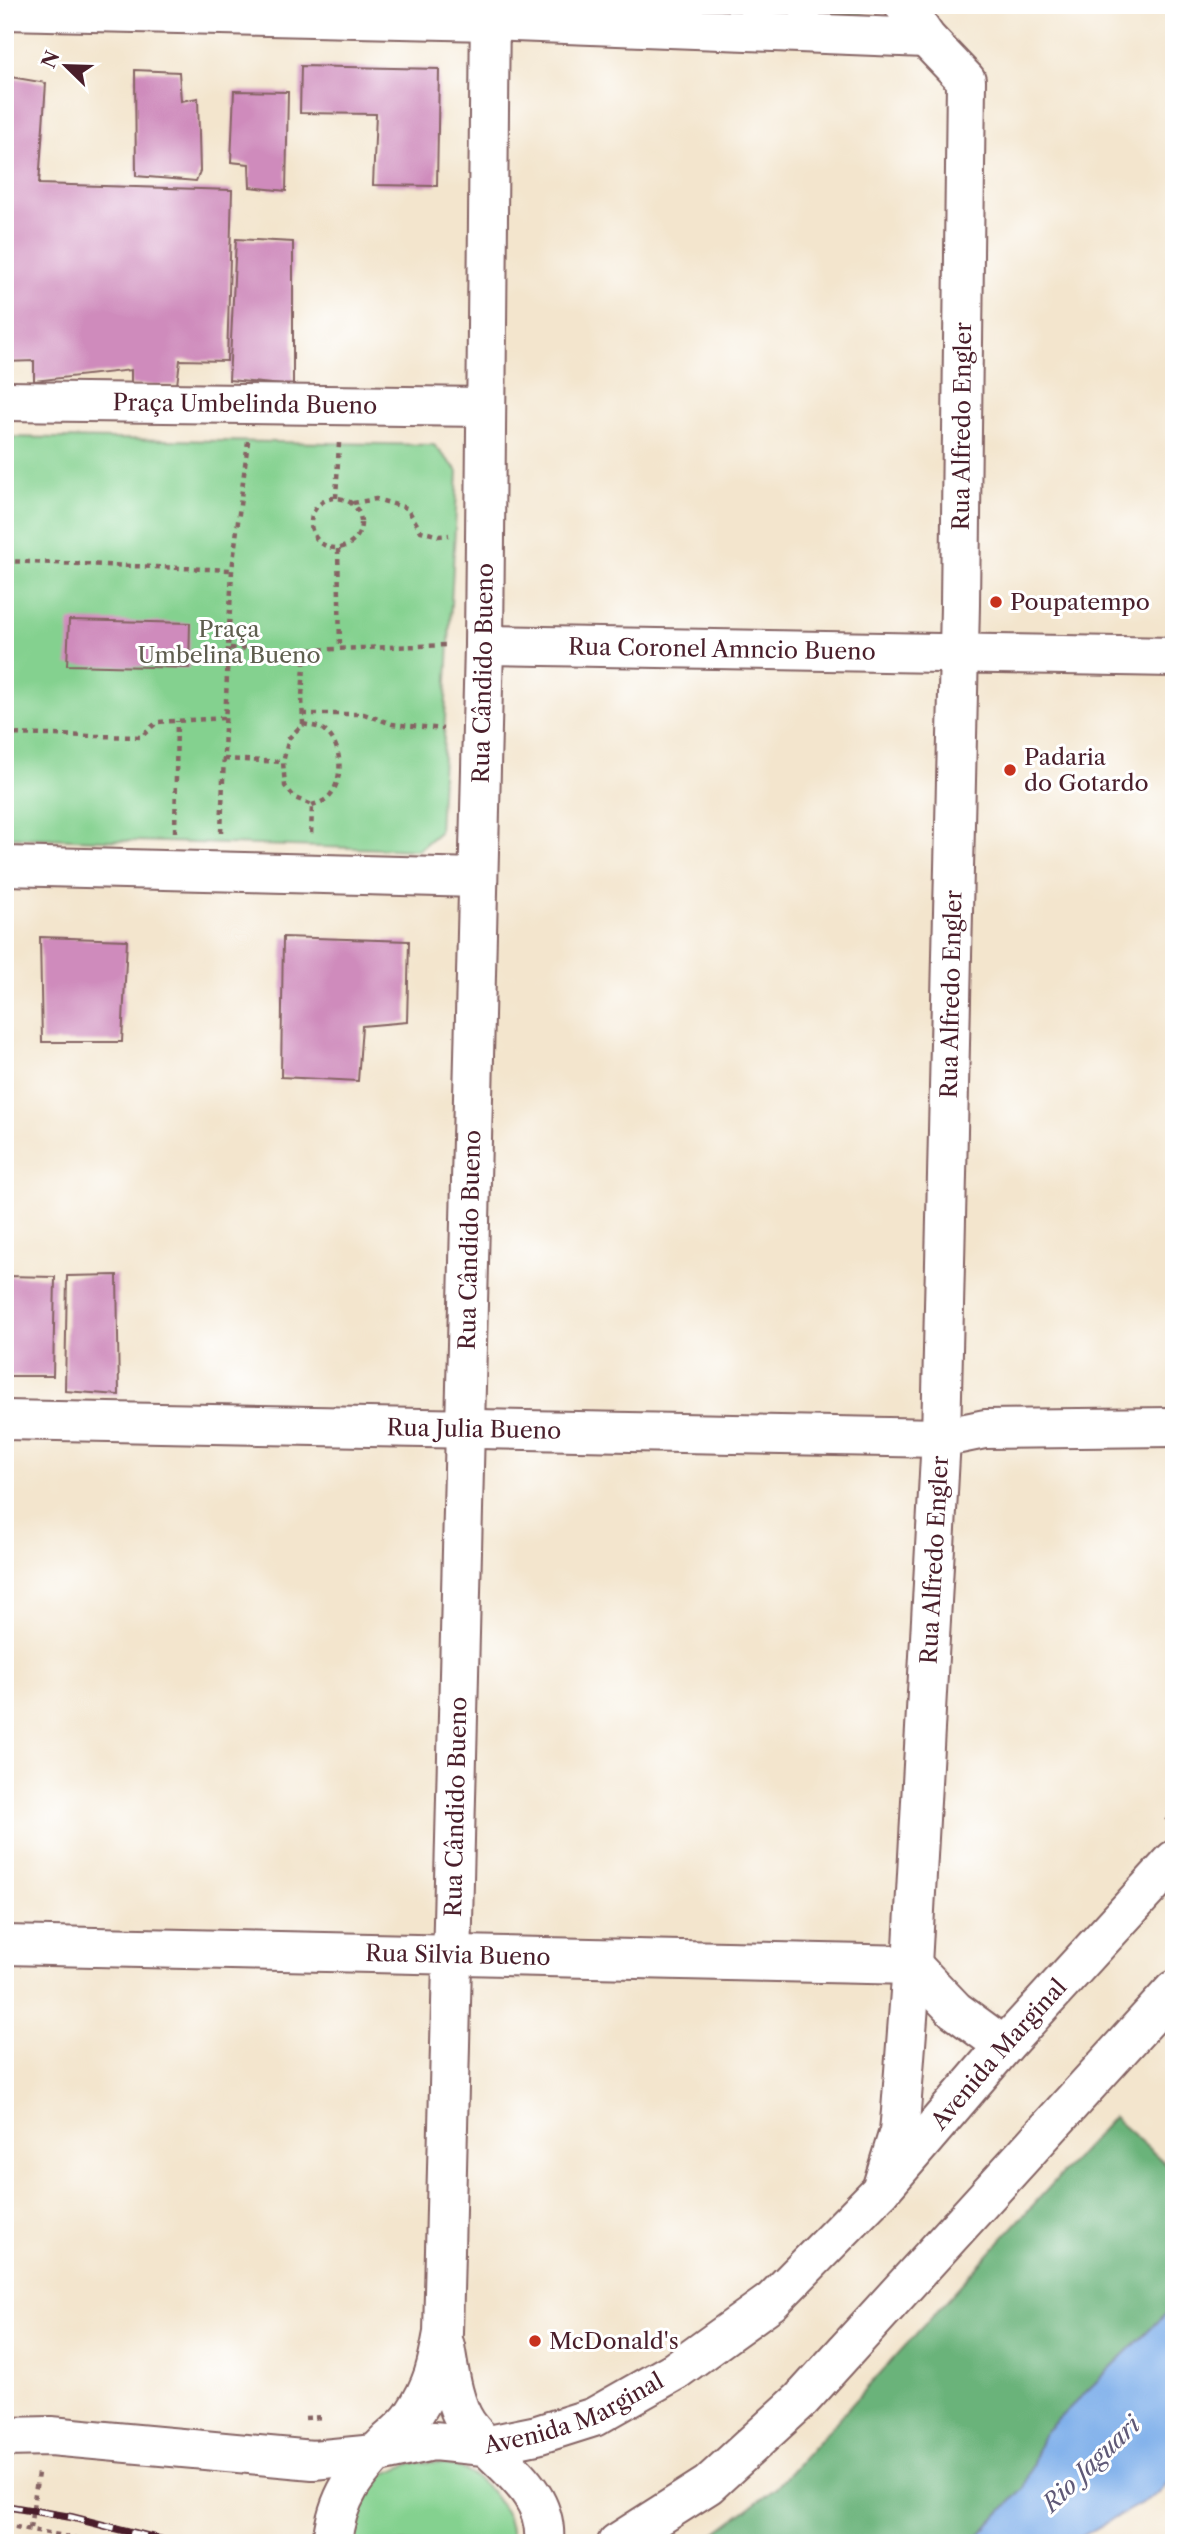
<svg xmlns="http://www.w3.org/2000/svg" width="1179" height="2548" font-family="'Libre Caslon Text',serif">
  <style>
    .green { fill: #84d18f; stroke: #67785d; stroke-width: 2 }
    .forest { fill: #6bb37a; stroke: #5a6952; stroke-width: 2 }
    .water { fill: #7eafea; stroke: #64678a; stroke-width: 2 }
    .building { fill: #cf8bbc }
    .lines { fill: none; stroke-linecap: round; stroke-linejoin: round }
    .minor-casing { stroke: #856464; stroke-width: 42 }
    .major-casing { stroke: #856464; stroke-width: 42 }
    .path { stroke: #856464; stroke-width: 4.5; stroke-dasharray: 5 5; stroke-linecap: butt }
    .minor { stroke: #fff; stroke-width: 38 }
    .major { stroke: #fff; stroke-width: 38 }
    .rail-casing { stroke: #4a1f2b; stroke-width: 8 }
    .rail { stroke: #fff; stroke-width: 5; stroke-dasharray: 16; stroke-linecap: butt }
    .poi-dot { fill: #c8321e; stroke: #fff; stroke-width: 2.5 }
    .labels { text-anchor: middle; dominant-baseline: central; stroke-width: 6; stroke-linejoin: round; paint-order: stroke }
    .street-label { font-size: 23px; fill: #4a1f2b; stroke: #fff }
    .poi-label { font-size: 23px; fill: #4a1f2b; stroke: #fff; text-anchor: start }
    .park-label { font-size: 23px; fill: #5e5d4e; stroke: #fff }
    .water-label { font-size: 24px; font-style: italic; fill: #5f5977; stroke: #fff }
  </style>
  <rect width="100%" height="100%" fill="#fff"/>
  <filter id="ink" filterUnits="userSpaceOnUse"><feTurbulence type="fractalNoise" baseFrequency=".0143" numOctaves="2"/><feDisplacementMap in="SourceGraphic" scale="14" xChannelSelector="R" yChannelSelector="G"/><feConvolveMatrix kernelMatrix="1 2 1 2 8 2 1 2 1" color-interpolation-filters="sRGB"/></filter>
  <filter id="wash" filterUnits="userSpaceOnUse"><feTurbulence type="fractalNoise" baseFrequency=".00686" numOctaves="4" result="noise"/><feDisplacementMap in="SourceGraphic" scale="28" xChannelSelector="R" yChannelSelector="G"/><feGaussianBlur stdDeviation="1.57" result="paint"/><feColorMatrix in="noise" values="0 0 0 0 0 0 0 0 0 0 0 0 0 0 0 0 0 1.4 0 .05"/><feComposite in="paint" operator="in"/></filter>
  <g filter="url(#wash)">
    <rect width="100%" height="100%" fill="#f3e5cd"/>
    <g class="green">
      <path d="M670 5H868L869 10 849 21 768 12 670 9Z"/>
      <path d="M5 437 434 445 458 471 439 832 418 850 5 837Z"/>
      <path d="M412 2463C421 2463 431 2461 440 2463 478 2469 511 2503 511 2543H344L365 2490 387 2473Z"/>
    </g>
    <path class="forest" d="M1113 2117 1174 2171V2306L1043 2434 1025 2486 972 2543H702L776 2488Z"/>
    <path class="water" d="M1174 2306V2474L1159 2493 1070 2543H972L1025 2486 1043 2434Z"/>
    <g id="blocks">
      <g class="building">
        <path d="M301 66 439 69 437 186 373 185 376 114 300 113Z"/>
        <path d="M135 70 179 72 181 101 198 98 200 171 196 181 136 176Z"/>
        <path d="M5 76 46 83 39 184 232 190 227 361 180 360 177 385H131V370L34 381V361L5 362Z"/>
        <path d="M234 91 288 92 286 191 250 187 249 164 231 162Z"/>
        <path d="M236 239 293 242V386L229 380Z"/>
        <path d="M69 620 190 623 189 668 67 665Z"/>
        <path d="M40 937 127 940 122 1042H42Z"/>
        <path d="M283 937 409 941 407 1022 362 1026 358 1081 281 1077Z"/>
        <path d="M117 1275 119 1395 65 1391 67 1276Z"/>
        <path d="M5 1276 55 1277 53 1376H5Z"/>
      </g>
    </g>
  </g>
  <g filter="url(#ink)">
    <use href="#blocks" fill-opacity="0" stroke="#856464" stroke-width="2"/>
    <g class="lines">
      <defs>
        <g id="minor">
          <path d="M5 10 489 21 926 38"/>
          <path id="s1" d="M5 401 485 407"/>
          <path id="s2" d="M484 645 1174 657"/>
          <path d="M5 866 478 878"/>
          <path id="s3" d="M5 1420 941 1438 985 1429 1174 1427"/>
          <path id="s4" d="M5 1945 912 1965"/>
          <path d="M912 1965 955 2010 1004 2046"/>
          <path id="s5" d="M881 2190 899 2131 901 2111 912 1965 941 1438 960 605 966 80 926 38 904 5"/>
        </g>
        <g id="major">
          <path d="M445 2346C449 2369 453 2404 467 2424 495 2463 549 2487 544 2543"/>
          <path id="s6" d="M5 2437 51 2436 313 2460 375 2454 433 2441 484 2446 537 2435 594 2417 675 2371 772 2301 881 2190 1004 2046 1174 1860"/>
          <path id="s7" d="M332 2543C337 2496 355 2474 388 2441 397 2433 408 2424 414 2414 433 2385 437 2366 443 2333L484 645 490 5"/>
          <path d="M617 2543 708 2485 801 2400 1174 1990"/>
        </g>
      </defs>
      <use href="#minor" class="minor-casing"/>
      <use href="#major" class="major-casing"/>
      <g class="path">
        <path d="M248 441 232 570 228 648 305 650 448 645"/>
        <path d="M336 498 339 443"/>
        <circle cx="336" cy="523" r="25"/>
        <path d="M353 503 376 499 407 508 421 531 439 536 449 535"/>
        <path d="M338 549 340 647"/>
        <path d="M5 561 232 570"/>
        <path d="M305 650 302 697 303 724 289 738 283 762 285 786 295 798 312 805 311 837"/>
        <path d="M303 714H364L392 724 443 729"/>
        <path d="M303 724C311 726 319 726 325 731 342 744 344 777 331 794 326 801 319 803 312 805"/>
        <path d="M5 734 141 737 157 722 225 718"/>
        <path d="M224 759 283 762"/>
        <path d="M175 832 177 721"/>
        <path d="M221 833 228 648"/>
        <path d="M1166 1821 1174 1812"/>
        <path d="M305 2418 324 2417"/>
        <path d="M5 2525 102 2543"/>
        <path d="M30 2528 38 2473"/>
      </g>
      <use href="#minor" class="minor"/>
      <use href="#major" class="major"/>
      <defs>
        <path id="rail" d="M5 2506 71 2517 174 2543"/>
      </defs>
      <use href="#rail" class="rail-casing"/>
      <use href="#rail" class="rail"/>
    </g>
  </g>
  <g class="poi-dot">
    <circle cx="996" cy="602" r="7"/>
    <circle cx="1010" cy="770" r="7"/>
    <circle cx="535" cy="2341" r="7"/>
  </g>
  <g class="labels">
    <g class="street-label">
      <text stroke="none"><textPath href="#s1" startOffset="240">Praça Umbelinda Bueno</textPath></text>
      <text stroke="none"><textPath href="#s5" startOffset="1768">Rua Alfredo Engler</textPath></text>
      <text stroke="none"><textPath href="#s2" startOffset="238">Rua Coronel Amncio Bueno</textPath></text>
      <text stroke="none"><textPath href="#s7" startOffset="1904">Rua Cândido Bueno</textPath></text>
      <text stroke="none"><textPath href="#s5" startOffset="1200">Rua Alfredo Engler</textPath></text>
      <text stroke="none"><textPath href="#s7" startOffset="1337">Rua Cândido Bueno</textPath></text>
      <text stroke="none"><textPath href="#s3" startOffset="469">Rua Julia Bueno</textPath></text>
      <text stroke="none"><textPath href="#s5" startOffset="634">Rua Alfredo Engler</textPath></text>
      <text stroke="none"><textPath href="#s7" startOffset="770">Rua Cândido Bueno</textPath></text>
      <text stroke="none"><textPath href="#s4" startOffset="453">Rua Silvia Bueno</textPath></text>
      <text stroke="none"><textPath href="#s6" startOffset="1144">Avenida Marginal</textPath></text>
      <text stroke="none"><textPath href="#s6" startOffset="578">Avenida Marginal</textPath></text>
    </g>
    <g class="poi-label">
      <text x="1010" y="602">Poupatempo</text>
      <text x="1024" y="757">Padaria<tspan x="1024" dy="26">do Gotardo</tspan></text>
      <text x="549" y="2341">McDonald's</text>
    </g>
    <g class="park-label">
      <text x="229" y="629">Praça<tspan x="229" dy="26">Umbelina Bueno</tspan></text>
    </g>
    <g class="water-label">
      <text transform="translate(1091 2464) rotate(-44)">Rio Jaguari</text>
    </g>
  </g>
  <rect width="1179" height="2548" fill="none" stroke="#fff" stroke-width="28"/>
  <g transform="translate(66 66) rotate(293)" stroke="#ffffff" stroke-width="5" paint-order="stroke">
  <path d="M0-5L12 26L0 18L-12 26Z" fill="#4a1f2b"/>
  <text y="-10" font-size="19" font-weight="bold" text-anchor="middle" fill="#4a1f2b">N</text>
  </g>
</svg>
